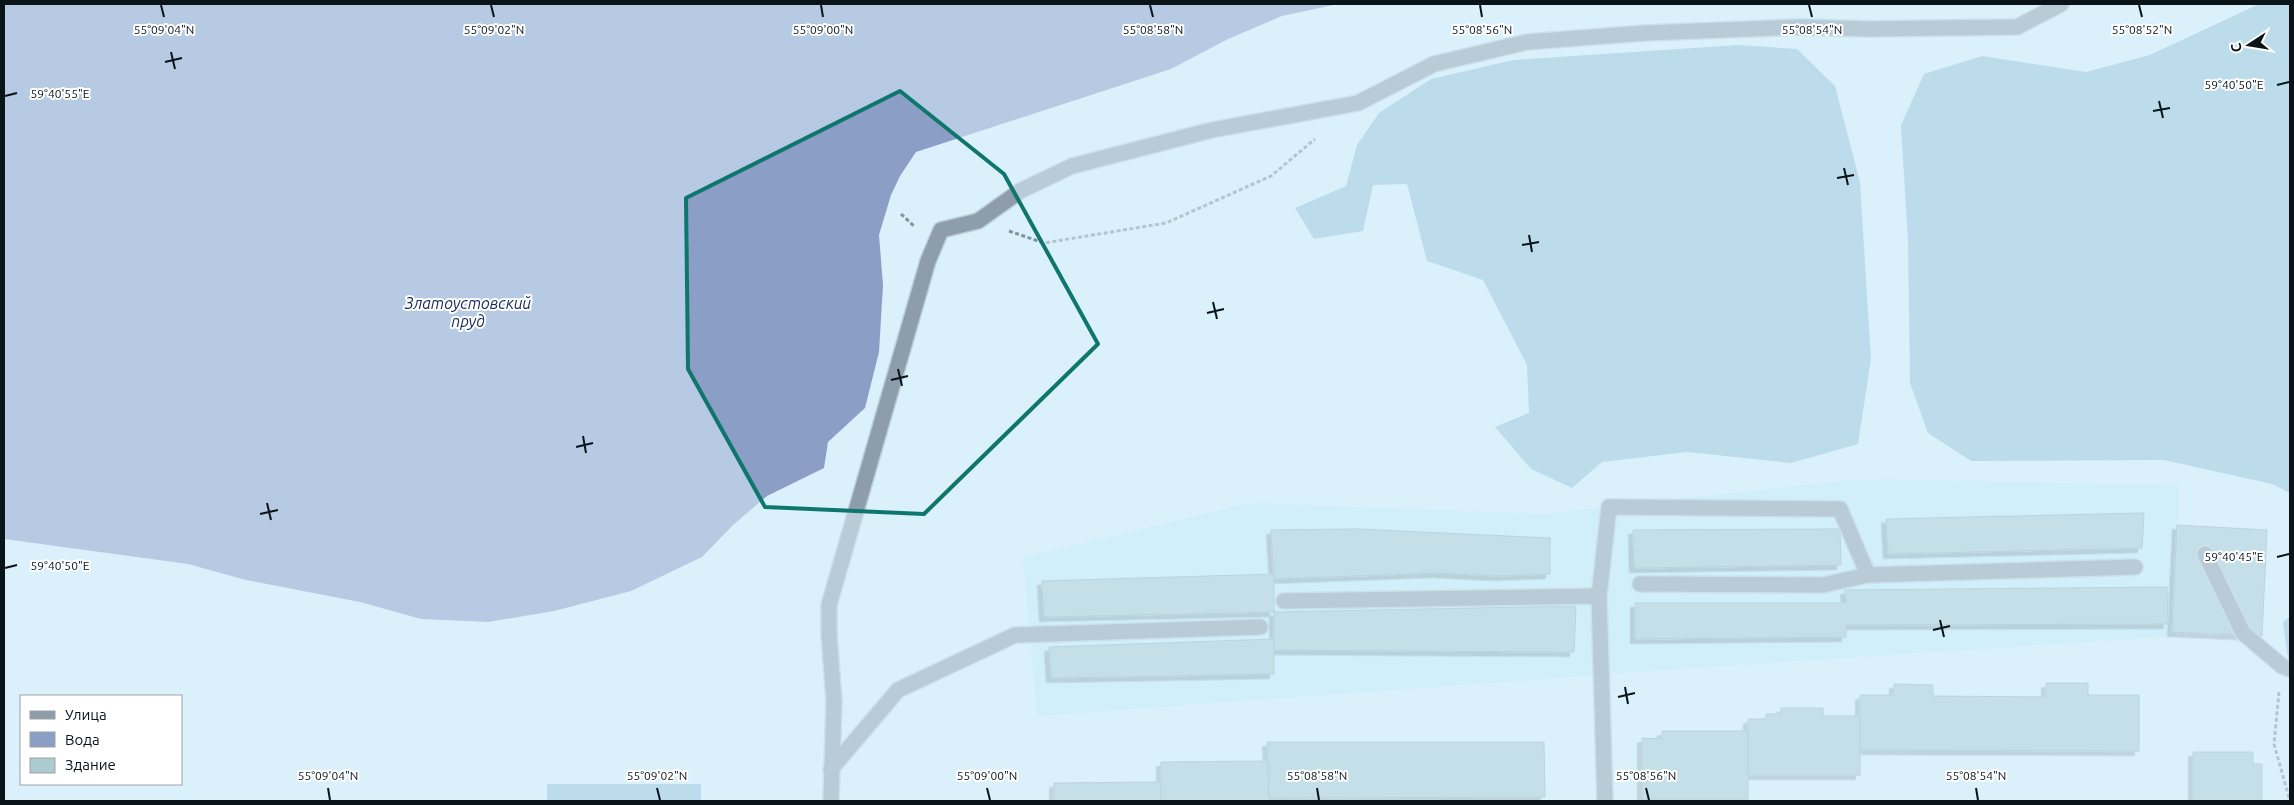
<svg xmlns="http://www.w3.org/2000/svg" width="2294" height="805" font-family="Ubuntu,sans-serif">
  <style>
    .built { fill: #c5eafb }
    .grass { fill: #97c4d9 }
    .water { fill: #8b9ec5 }
    .building { fill: #abcbd1; stroke: #92b2b7; filter: url(#shadow) }
    .lines { fill: none; stroke-linecap: round; stroke-linejoin: round }
    .minor-casing { stroke: #b9cdd8; stroke-width: 18 }
    .path { stroke: #80929a; stroke-width: 3; stroke-dasharray: 4 2.5; stroke-linecap: butt }
    .minor { stroke: #8e9dab; stroke-width: 15 }
    .marked { fill: none; stroke: #0f766e; stroke-width: 4; stroke-linejoin: round }
    .ticks { fill: none; stroke: #091318; stroke-width: 2 }
    .labels { text-anchor: middle; dominant-baseline: central; stroke-width: 4; stroke-linejoin: round; paint-order: stroke }
    .water-label { font-size: 16px; font-style: italic; fill: #172a5b; stroke: #fff }
    .ticks-label { font-size: 12px; text-anchor: middle; fill: #091318; stroke: #fff; stroke-width: 4; stroke-linejoin: round; paint-order: stroke }
  </style>
  <defs>
    <filter id="shadow"><feDropShadow dx="-4.5" dy="4.5" stdDeviation="0" flood-color="#0004"/></filter>
  </defs>
  <rect width="100%" height="100%" fill="#daf1fc"/>
  <path class="built" d="M1860 479 2179 485 2176 636 1708 667 1037 716 1023 558 1249 503 1544 514Z"/>
  <g class="grass">
    <path d="M2259 4H2290V493L2272 484 2164 460 1971 461 1928 433 1910 383 1908 242 1901 125 1924 74 1982 56 2086 72 2150 55Z"/>
    <path d="M1739 45 1797 49 1835 86 1860 182 1871 359 1858 444 1791 463 1687 452 1602 462 1572 488 1531 469 1495 427 1529 413 1527 365 1483 280 1427 261 1407 184 1373 185 1363 231 1314 239 1295 208 1346 186 1357 145 1379 113 1431 79 1513 60Z"/>
    <path d="M2290 616V661L2288 659 2283 622Z"/>
    <rect x="547" y="784" width="154" height="17"/>
  </g>
  <path class="water" d="M4 4H1338L1282 16 1228 39 1171 69 916 152 900 176 891 195 879 235 883 285 879 352 865 408 828 442 824 468 767 496 733 525 702 557 631 591 554 611 488 622 421 619 360 602 246 580 188 564 4 539Z"/>
  <g class="building">
    <path d="M2144 513 2142 548 1888 554 1886 519Z"/>
    <path d="M2177 525 2267 530 2262 636 2172 632Z"/>
    <path d="M1356 529 1550 538V574L1498 576 1437 573 1274 579 1271 530Z"/>
    <path d="M1840 529 1841 565 1634 568 1633 530Z"/>
    <path d="M1274 574V612L1044 617 1042 581Z"/>
    <path d="M2167 587 2168 624 1846 625V637L1635 639V603H1846L1845 590Z"/>
    <path d="M1576 606 1574 652 1274 650V612Z"/>
    <path d="M1274 639V674L1051 678 1049 647Z"/>
    <path d="M2046 683H2088V695H2139V751L1860 750V695H1894V684L1933 685V696L2046 697Z"/>
    <path d="M1781 708H1823V716H1860V775H1748V719H1766V714H1781Z"/>
    <path d="M1662 731H1748V799H1642V738L1662 739Z"/>
    <path d="M1267 742H1544L1545 797 1269 798Z"/>
    <path d="M2193 752H2253V764H2262V801H2193Z"/>
    <path d="M1268 761 1269 801H1161V762Z"/>
    <path d="M1161 782V801H1054V783Z"/>
  </g>
  <g class="lines">
    <defs>
      <g id="minor">
        <path d="M2205 554 2243 633 2282 666 2290 669"/>
        <path d="M1640 584 1823 585 1868 575"/>
        <path d="M1599 596 1609 507 1840 509 1868 575 2135 567"/>
        <path d="M1284 601 1599 596 1605 801"/>
        <path d="M831 769 898 690 1015 635 1260 627"/>
        <path d="M831 801 834 701 829 634V605L928 261 941 230 978 221 1020 191 1072 166 1212 130 1358 103 1434 64 1527 42 1645 33 1800 27 1869 29 2017 27 2061 4"/>
      </g>
    </defs>
    <use href="#minor" class="minor-casing"/>
    <g class="path">
      <path d="M901 214 914 226"/>
      <path d="M1009 231 1044 243 1166 223 1271 176 1315 139"/>
      <path d="M2279 692 2274 744 2290 801"/>
    </g>
    <use href="#minor" class="minor"/>
  </g>
  <path d="M0 0H2294V805H0ZM900 91 1004 174 1098 344 924 514 765 507 688 369 686 198Z" fill="#daf1fc" fill-opacity=".55" fill-rule="evenodd"/>
  <path class="marked" d="M900 91 1004 174 1098 344 924 514 765 507 688 369 686 198Z"/>
  <path class="ticks" d="M161 5 164 17M491 5 494 17M821 5 823 17M1150 5 1153 17M1480 5 1482 17M1809 5 1812 17M2139 5 2142 17M171 52 175 69M165 62 182 58M2277 85 2289 82M5 96 17 93M2159 101 2163 118M2153 111 2170 108M1844 168 1848 185M1837 178 1854 175M1529 235 1532 252M1522 245 1539 242M1213 302 1217 319M1207 313 1224 309M898 369 902 386M891 380 908 376M583 436 586 453M576 447 593 443M267 503 271 520M260 514 278 510M2277 557 2289 554M5 568 17 565M1940 620 1944 637M1933 630 1950 626M1625 687 1628 704M1618 697 1635 693M328 788 330 800M657 788 660 800M987 788 990 800M1317 788 1319 800M1646 788 1649 800M1976 788 1978 800"/>
  <g class="labels">
    <g class="water-label">
      <text x="468" y="303">Златоустовский<tspan x="468" dy="18">пруд</tspan></text>
    </g>
  </g>
  <g class="ticks-label">
    <text x="164" y="34">55°09'04"N</text>
    <text x="494" y="34">55°09'02"N</text>
    <text x="823" y="34">55°09'00"N</text>
    <text x="1153" y="34">55°08'58"N</text>
    <text x="1482" y="34">55°08'56"N</text>
    <text x="1812" y="34">55°08'54"N</text>
    <text x="2142" y="34">55°08'52"N</text>
    <text x="2234" y="89">59°40'50"E</text>
    <text x="60" y="98">59°40'55"E</text>
    <text x="2234" y="561">59°40'45"E</text>
    <text x="60" y="570">59°40'50"E</text>
    <text x="328" y="780">55°09'04"N</text>
    <text x="657" y="780">55°09'02"N</text>
    <text x="987" y="780">55°09'00"N</text>
    <text x="1317" y="780">55°08'58"N</text>
    <text x="1646" y="780">55°08'56"N</text>
    <text x="1976" y="780">55°08'54"N</text>
  </g>
  <rect width="2294" height="805" fill="none" stroke="#091318" stroke-width="10"/>
  <rect x="20" y="695" width="162" height="90" fill="#ffffff" stroke="#9da1a3"/>
  <rect x="30" y="711" width="25" height="8" fill="#8e9dab" stroke="#9da1a3"/>
  <text x="65" y="720" font-size="15" fill="#091318">Улица</text>
  <rect x="30" y="732" width="25" height="15" fill="#8b9ec5" stroke="#9da1a3"/>
  <text x="65" y="745" font-size="15" fill="#091318">Вода</text>
  <rect x="30" y="758" width="25" height="15" fill="#abcbd1" stroke="#9da1a3"/>
  <text x="65" y="770" font-size="15" fill="#091318">Здание</text>
  <g transform="translate(2249 45) rotate(258)" stroke="#ffffff" stroke-width="4" paint-order="stroke">
  <path d="M0-4L9 19L0 12L-9 19Z" fill="#091318"/>
  <text y="-8" font-size="14" font-weight="bold" text-anchor="middle" fill="#091318">С</text>
  </g>
</svg>
